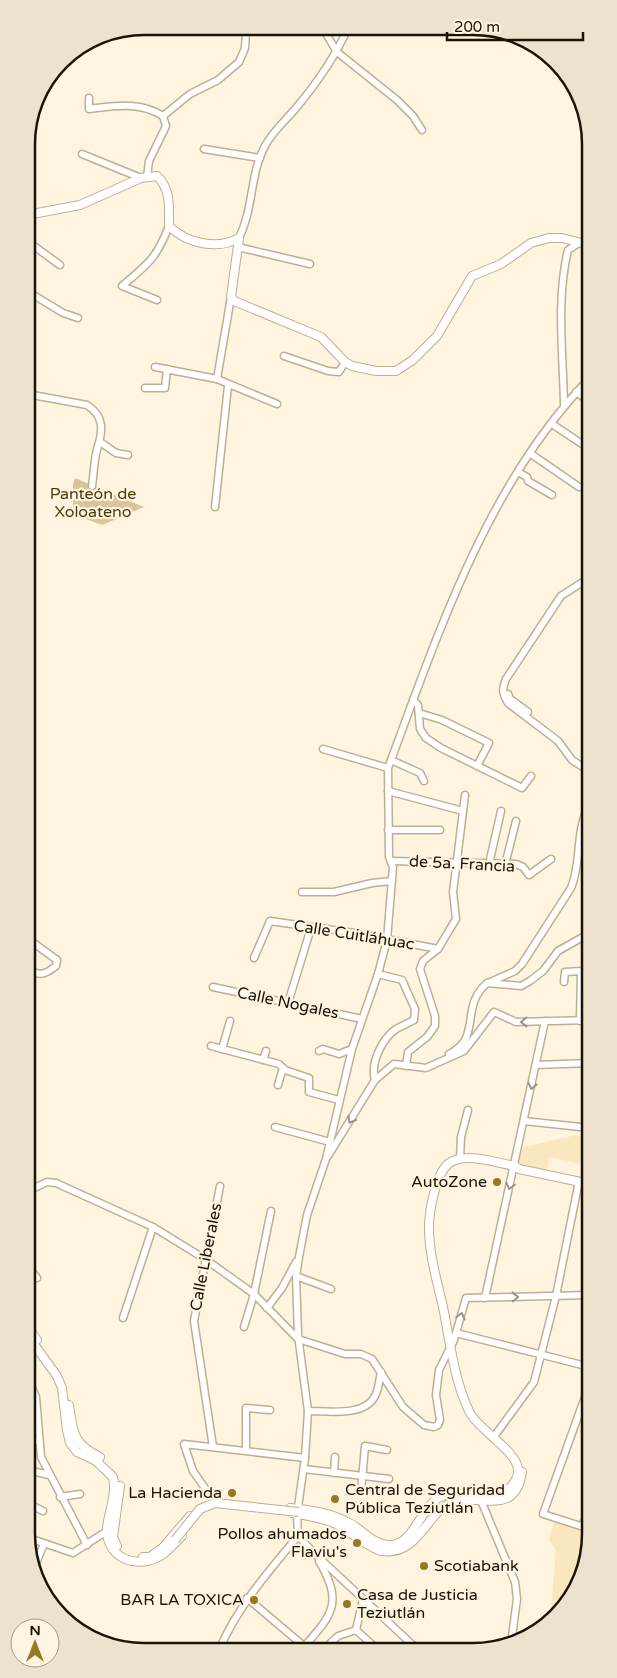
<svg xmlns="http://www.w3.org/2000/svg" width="617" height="1678" font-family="'Varela Round',sans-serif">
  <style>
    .built { fill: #fbe7bd }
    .green { fill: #d9c59b }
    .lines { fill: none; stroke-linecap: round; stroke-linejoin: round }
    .minor-casing { stroke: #c0af8e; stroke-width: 9 }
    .major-casing { stroke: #c0af8e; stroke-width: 10 }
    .minor { stroke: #fff; stroke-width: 6 }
    .major { stroke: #fff; stroke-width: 8 }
    .major-bridge-casing { stroke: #c0af8e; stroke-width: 10; stroke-linecap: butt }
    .major-bridge { stroke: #fff; stroke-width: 8 }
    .oneway { stroke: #989590 }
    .poi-dot { fill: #9a7721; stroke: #fef4df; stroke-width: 2 }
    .labels { text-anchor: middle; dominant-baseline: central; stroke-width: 4.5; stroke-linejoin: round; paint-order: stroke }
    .park-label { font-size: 16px; fill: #4f3c10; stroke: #fef4df }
    .street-label { font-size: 16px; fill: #1a1408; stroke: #fef4df }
    .poi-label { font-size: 16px; fill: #1a1408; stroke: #fef4df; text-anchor: end }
    .rim { fill: none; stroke: #1a1408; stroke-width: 2.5 }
  </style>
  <rect width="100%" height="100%" fill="#fef4df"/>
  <g class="built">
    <path d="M576 1135 585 1137 579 1164 550 1157 546 1173 516 1166 520 1148Z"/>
    <path d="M555 1521 590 1533 591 1541 582 1579 562 1611 550 1621 556 1550 549 1540Z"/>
  </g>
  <path class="green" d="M75 478 144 507 102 525 73 514V484Z"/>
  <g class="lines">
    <defs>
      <g id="minor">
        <path d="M322 27 337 52 397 100 413 116 422 130"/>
        <path d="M89 98V109C115 106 140 101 163 116"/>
        <path d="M163 116 190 94 218 80 239 62 245 48 246 32"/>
        <path d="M204 149 260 158"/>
        <path d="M82 154 141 178"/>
        <path d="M147 177 149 161 166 126 163 116"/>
        <path d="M239 238C254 207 250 173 265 146 272 132 286 120 296 108 317 83 335 57 348 28"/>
        <path d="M27 241 60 265"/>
        <path d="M586 245 589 204"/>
        <path d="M238 247 310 264"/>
        <path d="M27 291 63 313 78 318"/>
        <path d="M157 300 122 286C149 263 156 259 169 226"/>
        <path d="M27 344 30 346"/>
        <path d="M284 356 328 371 339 372 345 362"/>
        <path d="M155 367 217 379 277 404"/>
        <path d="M217 379 231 297"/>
        <path d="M145 388H165L167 369"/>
        <path d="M576 392 589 401"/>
        <path d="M27 394 87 405C104 416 103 430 98 446 94 458 94 473 92 486"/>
        <path d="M564 404C563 353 556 300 568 250L579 243"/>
        <path d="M552 424 582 444"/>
        <path d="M100 442 116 453 128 455"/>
        <path d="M531 454 579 487"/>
        <path d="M518 472 527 477 528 481 552 495"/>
        <path d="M215 507 228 386"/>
        <path d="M589 578 561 596 506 679C502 689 502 693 508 703L558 741 572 760 589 771"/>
        <path d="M508 694 510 699 528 712"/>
        <path d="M413 700 418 705 420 729 426 738 441 748 522 788 531 776"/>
        <path d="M419 713 442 720 489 743 477 766"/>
        <path d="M323 749 388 768"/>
        <path d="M391 760 420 773 424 781"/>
        <path d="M388 791 463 811"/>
        <path d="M388 830H440"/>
        <path d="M391 861 516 864 523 867 529 875 551 859"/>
        <path d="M489 864 501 811"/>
        <path d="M505 865 516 821"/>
        <path d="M302 892H334L372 883 392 881"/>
        <path d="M28 939 57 960 56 966C46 974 39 977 28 969"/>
        <path d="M254 958 270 921 355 933 438 949"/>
        <path d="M564 982 565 972 581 971 580 1021"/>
        <path d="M488 983 515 971 522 964 571 888C582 862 575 830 589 806"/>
        <path d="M213 987 362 1019"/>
        <path d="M288 1003 311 928"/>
        <path d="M211 1046 279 1064 285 1070 309 1078V1092L339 1100"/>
        <path d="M222 1049 230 1021"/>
        <path d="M319 1051 323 1049 339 1054 352 1049"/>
        <path d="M449 1054C455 1051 464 1044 466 1038 474 1018 467 1001 487 983L521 986 530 981 543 971 558 951 590 933"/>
        <path d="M263 1060 266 1051"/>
        <path d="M536 1065 590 1063"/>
        <path d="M406 1066 408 1052 427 1037 435 1026V1016L420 969 423 961 438 949 456 919 453 892 465 795"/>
        <path d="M375 1080C370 1063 382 1039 396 1029 402 1026 408 1023 414 1020L415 1009 402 980 378 974"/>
        <path d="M278 1085 283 1068"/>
        <path d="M524 1121 590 1128"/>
        <path d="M275 1127 330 1142"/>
        <path d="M328 1156 375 1080 394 1064 426 1068 464 1051 494 1012 516 1022 590 1020"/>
        <path d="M460 1159 461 1137 468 1110"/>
        <path d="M28 1191 47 1182 56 1183 153 1227 205 1259 254 1294 298 1339 345 1354H361L372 1359 403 1407 424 1425 434 1427 438 1425 440 1420 436 1395 439 1370 454 1340 466 1298 590 1295"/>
        <path d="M28 1266 37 1278"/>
        <path d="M296 1276 331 1289"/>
        <path d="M485 1298 545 1021"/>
        <path d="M267 1308 282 1288 296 1262"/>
        <path d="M123 1318 153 1227"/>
        <path d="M244 1327 254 1294 271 1211"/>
        <path d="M456 1333 590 1367"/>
        <path d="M28 1379 36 1397 41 1457 87 1545"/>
        <path d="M590 1383 543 1514 590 1529"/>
        <path d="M308 1411C327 1411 365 1417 375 1396 379 1389 379 1380 381 1372"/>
        <path d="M28 1438 38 1441"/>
        <path d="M493 1438 534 1382 556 1296 579 1181"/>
        <path d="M213 1447 194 1321 220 1186"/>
        <path d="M246 1450V1408L270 1410"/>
        <path d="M304 1469 389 1479"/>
        <path d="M28 1470 49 1475"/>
        <path d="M334 1473 335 1457"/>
        <path d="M361 1492 365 1446 387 1450"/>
        <path d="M60 1497 80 1494"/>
        <path d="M480 1498 515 1582 517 1599 511 1644"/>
        <path d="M214 1501 193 1471 184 1444 305 1458"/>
        <path d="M29 1504 43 1511"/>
        <path d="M582 1526 590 1509"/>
        <path d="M29 1538 73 1553 110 1529"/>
        <path d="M34 1568 44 1544"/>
        <path d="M247 1598 305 1647"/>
        <path d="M549 1621 550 1618"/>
        <path d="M356 1630 377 1649"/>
        <path d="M302 1649C332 1615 344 1604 319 1561"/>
        <path d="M324 1649 338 1636 356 1630 363 1599"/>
        <path d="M417 1649 316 1555 298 1536 297 1514 305 1458 308 1411 298 1335 296 1276 299 1257 307 1215 326 1159 352 1049 378 974 387 940 393 867 389 857 388 768 391 760C440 628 489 482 589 379"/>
        <path d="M219 1650C238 1606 268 1572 298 1536"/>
      </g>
      <g id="major">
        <path d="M27 215 80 205 141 178 157 176C171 189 169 207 169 226 187 244 218 250 239 238"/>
        <path d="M239 238 231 297 234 301 321 337 345 362 352 366 376 371H396L413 360 437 336 472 276 501 264 531 243 549 238H562L589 245"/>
        <path d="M28 1327 37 1340"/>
        <path d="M28 1336 57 1376 62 1388 67 1430 70 1443 77 1452 96 1461 113 1477C118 1499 103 1522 108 1539 116 1568 156 1568 171 1546"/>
        <path d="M69 1405C73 1433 73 1444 100 1457"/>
        <path d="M290 1508C310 1510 331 1513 349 1523 362 1529 372 1544 388 1545 413 1547 419 1510 438 1498 462 1484 504 1510 517 1477 526 1455 480 1432 470 1413 454 1381 450 1341 443 1307 437 1281 429 1254 429 1228 429 1212 435 1176 448 1164 464 1151 497 1163 515 1166L519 1169 590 1184"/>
        <path d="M292 1513C305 1515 324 1518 336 1524 350 1531 368 1548 382 1551 409 1555 421 1531 436 1514 443 1507 452 1501 462 1500 487 1497 516 1513 522 1472"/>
        <path d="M165 1545 190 1516"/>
        <path d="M117 1546 113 1537 120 1486"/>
        <path d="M169 1549 182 1536"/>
        <path d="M143 1557H150L169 1543"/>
      </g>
    </defs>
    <use href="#minor" class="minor-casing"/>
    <use href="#major" class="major-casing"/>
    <use href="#minor" class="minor"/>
    <use href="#major" class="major"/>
    <defs>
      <path id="major-bridge" d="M175 1540 200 1509 215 1503 299 1512"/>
    </defs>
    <use href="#major-bridge" class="major-bridge-casing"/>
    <use href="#major-bridge" class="major-bridge"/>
  </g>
  <defs><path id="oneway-chevron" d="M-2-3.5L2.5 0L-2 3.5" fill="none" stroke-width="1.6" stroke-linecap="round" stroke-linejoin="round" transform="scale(1.25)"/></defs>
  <g class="oneway">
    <use href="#oneway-chevron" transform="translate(524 1022) rotate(179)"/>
    <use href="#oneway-chevron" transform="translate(532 1086) rotate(102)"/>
    <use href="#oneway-chevron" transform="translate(351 1120) rotate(120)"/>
    <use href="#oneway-chevron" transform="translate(510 1186) rotate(103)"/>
    <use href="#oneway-chevron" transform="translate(515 1297) rotate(-1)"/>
    <use href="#oneway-chevron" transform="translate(461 1316) rotate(-75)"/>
  </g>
  <g class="poi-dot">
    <circle cx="497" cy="1182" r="5"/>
    <circle cx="232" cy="1493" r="5"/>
    <circle cx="335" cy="1499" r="5"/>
    <circle cx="357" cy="1543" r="5"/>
    <circle cx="424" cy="1566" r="5"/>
    <circle cx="254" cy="1600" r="5"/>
    <circle cx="347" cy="1604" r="5"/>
  </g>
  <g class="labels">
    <g class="park-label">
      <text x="93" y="494">Panteón de<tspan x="93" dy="18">Xoloateno</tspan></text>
    </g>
    <g class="street-label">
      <text transform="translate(462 864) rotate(3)">de 5a. Francia</text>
      <text transform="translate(354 935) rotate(9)">Calle Cuitláhuac</text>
      <text transform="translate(288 1003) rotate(12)">Calle Nogales</text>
      <text transform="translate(206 1257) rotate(-79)">Calle Liberales</text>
    </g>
    <g class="poi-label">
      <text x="487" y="1182">AutoZone</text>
      <text x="345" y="1490" text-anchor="start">Central de Seguridad<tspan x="345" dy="18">Pública Teziutlán</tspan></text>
      <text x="222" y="1493">La Hacienda</text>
      <text x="347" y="1534">Pollos ahumados<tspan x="347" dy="18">Flaviu's</tspan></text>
      <text x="434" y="1566" text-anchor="start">Scotiabank</text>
      <text x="357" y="1595" text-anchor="start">Casa de Justicia<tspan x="357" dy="18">Teziutlán</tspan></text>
      <text x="244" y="1600">BAR LA TOXICA</text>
    </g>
  </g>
  <path d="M0 0H617V1678H0ZM144 35H473A109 109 0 0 1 582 144V1534A109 109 0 0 1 473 1643H144A109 109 0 0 1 35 1534V144A109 109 0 0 1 144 35Z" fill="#ece2ce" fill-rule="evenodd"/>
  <path class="rim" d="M144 35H473A109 109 0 0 1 582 144V1534A109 109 0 0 1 473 1643H144A109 109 0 0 1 35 1534V144A109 109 0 0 1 144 35Z"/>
  <g transform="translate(35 1643)"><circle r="24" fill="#fef4df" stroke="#a39a89"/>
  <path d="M0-4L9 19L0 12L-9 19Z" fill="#9a7721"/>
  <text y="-8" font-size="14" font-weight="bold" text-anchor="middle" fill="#1a1408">N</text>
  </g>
  <path d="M447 32v8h136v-8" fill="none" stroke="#1a1408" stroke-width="2.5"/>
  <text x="454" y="32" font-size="15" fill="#1a1408" stroke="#fef4df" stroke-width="4" paint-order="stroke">200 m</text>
</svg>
